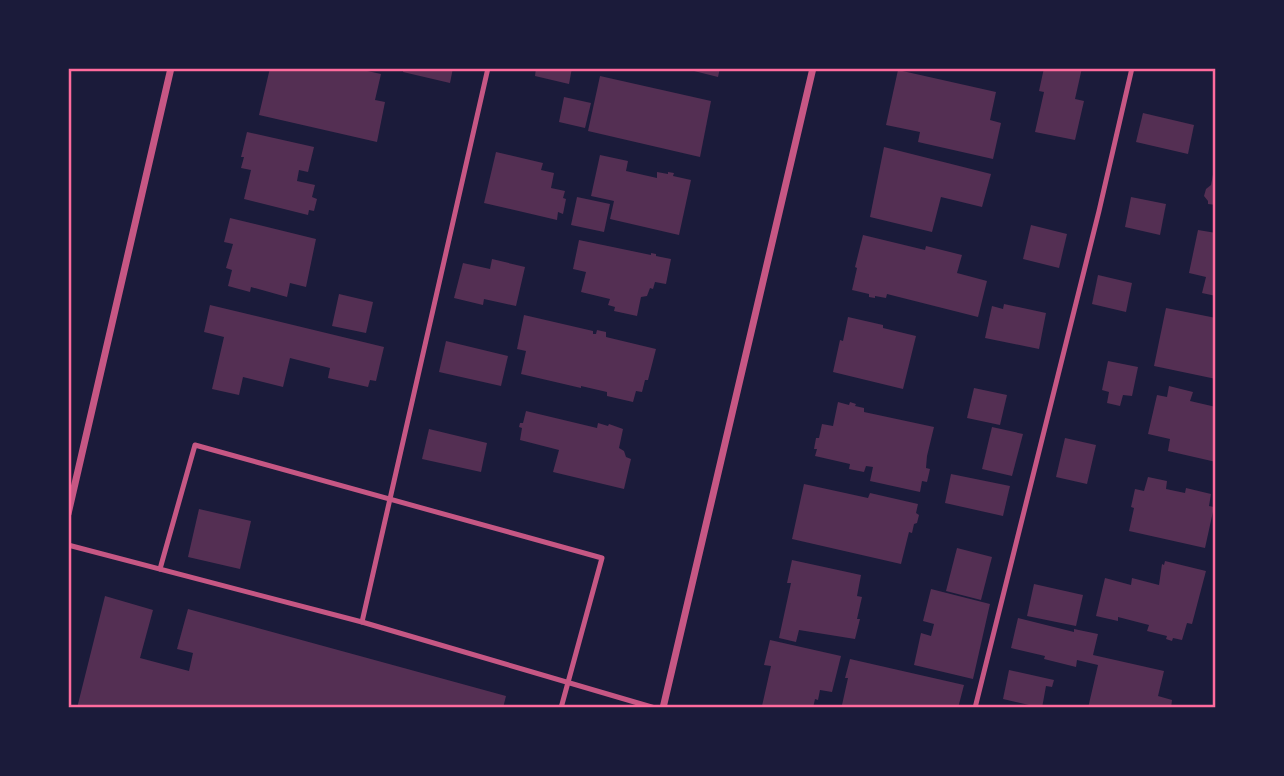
<svg xmlns="http://www.w3.org/2000/svg" width="1284" height="776" font-family="'PT Sans Narrow',sans-serif">
  <style>
    .building { fill: #542f53 }
    .lines { fill: none; stroke-linecap: round; stroke-linejoin: round }
    .service { stroke: #c65784; stroke-width: 5 }
    .minor { stroke: #c65784; stroke-width: 7 }
    .neatline { fill: none; stroke: #ff6b9d; stroke-width: 2.5 }
  </style>
  <rect width="100%" height="100%" fill="#1b1b3a"/>
  <g class="building">
    <path d="M270 68H354L381 74 375 100 385 102 377 142 259 115Z"/>
    <path d="M404 68H453L450 83 403 72Z"/>
    <path d="M536 68H572L569 84 535 76Z"/>
    <path d="M682 68H720L718 77Z"/>
    <path d="M1044 68H1082L1075 99 1084 101 1075 140 1035 132 1044 92 1039 91Z"/>
    <path d="M898 70 996 92 990 120 1001 123 993 159 918 142 920 132 886 125Z"/>
    <path d="M600 76 711 101 700 157 588 131Z"/>
    <path d="M564 97 591 103 585 128 559 122Z"/>
    <path d="M1143 113 1194 125 1188 154 1136 142Z"/>
    <path d="M247 132 314 147 308 172 299 170 297 181 315 185 312 197 317 199 314 211 309 210 308 215 244 199 251 170 241 168 244 157H241Z"/>
    <path d="M884 147 991 174 982 207 941 197 932 232 870 217Z"/>
    <path d="M496 152 543 163 541 170 554 173 551 188 565 191 563 198 566 199 563 214 558 212 557 220 484 203Z"/>
    <path d="M600 155 628 161 626 171 657 178V172L668 174V172L674 173 673 176 691 180 679 235 610 219 614 201 591 196Z"/>
    <path d="M1214 169H1216V205L1208 204V201L1204 196 1206 189 1211 185Z"/>
    <path d="M577 197 610 204 604 232 571 225Z"/>
    <path d="M1131 197 1166 204 1160 235 1125 227Z"/>
    <path d="M230 218 316 239 306 287 290 283 287 297 251 287 250 292 228 286 232 270 226 268 233 244 224 242Z"/>
    <path d="M1031 225 1067 234 1059 268 1023 259Z"/>
    <path d="M1198 230 1216 233V296L1202 293 1206 277 1189 273Z"/>
    <path d="M863 235 925 250 926 246 962 255 957 273 987 281 978 317 887 294 886 298 875 296V298L869 297V294L852 290 857 268 855 267Z"/>
    <path d="M579 240 651 255V253L656 254V256L671 259 666 284 655 282 653 289 650 288 647 296 641 297 637 316 614 311 615 307 608 305 610 299 581 292 586 272 573 269Z"/>
    <path d="M492 259 525 267 516 306 484 299 483 305 454 298 463 263 490 269Z"/>
    <path d="M1098 275 1132 283 1126 312 1092 304Z"/>
    <path d="M339 294 373 302 366 333 332 326Z"/>
    <path d="M1004 304 1046 313 1039 349 985 338 992 306 1003 309Z"/>
    <path d="M210 305 384 347 376 381 370 380 368 387 328 378 330 368 290 358 283 387 243 377 239 395 212 389 224 337 204 332Z"/>
    <path d="M1166 308 1216 318 1214 342H1216V379L1154 366Z"/>
    <path d="M524 315 593 331V334H596L597 330 606 332V337L656 349 648 380H645L642 392 636 391 633 402 607 396V392L581 386V388L521 374 526 351 517 349Z"/>
    <path d="M848 317 883 325V328L916 336 903 389 833 372 840 340 843 341Z"/>
    <path d="M446 341 508 356 501 386 439 372Z"/>
    <path d="M1108 361 1138 367 1132 396 1123 395 1120 406 1107 403 1109 392 1102 390Z"/>
    <path d="M1169 386 1193 392 1190 401 1216 407V462L1168 451 1170 439 1148 434 1157 395 1167 397Z"/>
    <path d="M974 388 1007 395 1000 425 967 418Z"/>
    <path d="M838 402 849 405 850 402 856 404 855 406 864 408V412L934 427 927 456 926 468 930 469 927 482 922 481 920 492 870 481 873 467 866 466 864 472 849 469 850 464 815 456 817 449H814L816 438H819L822 424 833 426Z"/>
    <path d="M526 411 597 428 598 423 608 426 609 424 623 429 619 448 624 451 626 457 631 459 624 489 553 472 559 450 520 440 522 428 519 427 520 423H523Z"/>
    <path d="M992 427 1023 434 1012 476 982 469Z"/>
    <path d="M429 429 487 443 481 472 422 459Z"/>
    <path d="M1065 438 1096 445 1087 484 1056 477Z"/>
    <path d="M951 474 1010 486 1003 516 945 503Z"/>
    <path d="M1148 477 1167 481 1166 489 1185 493 1186 488 1211 494 1209 506 1214 507 1205 548 1129 531 1134 508 1131 507 1135 489 1144 491Z"/>
    <path d="M804 484 868 498 870 493 918 504 916 513 919 515 917 523 914 524 912 533 909 532 901 564 792 539Z"/>
    <path d="M199 509 251 521 240 569 188 557Z"/>
    <path d="M957 548 992 557 981 600 946 591Z"/>
    <path d="M792 560 861 575 857 596 862 597 857 619H860L855 639 799 630 796 642 779 638 791 583H787Z"/>
    <path d="M1165 561 1206 571 1192 624 1187 623 1182 640 1173 638 1172 641 1166 639 1167 636 1147 631 1149 625 1118 617V621L1096 616 1105 578 1131 585 1132 578 1159 585 1162 564 1164 565Z"/>
    <path d="M1034 584 1083 595 1076 626 1027 616Z"/>
    <path d="M931 589 990 604 973 679 914 665 921 633 931 636 934 624 923 621Z"/>
    <path d="M105 596 153 610 140 658 189 671 193 653 177 649 188 609 506 696 503 708H77Z"/>
    <path d="M1018 618 1074 632V629L1098 634 1093 655 1164 671 1158 696 1172 700 1171 708H1088L1098 665 1077 660 1076 667 1044 659 1045 656 1011 648Z"/>
    <path d="M770 640 841 656 832 692 820 690 818 700 815 699 813 708H772L762 706 771 666 764 665Z"/>
    <path d="M850 659 964 685 958 708H854L842 705 848 678H845Z"/>
    <path d="M1009 670 1054 680 1052 687 1046 686 1042 708 1003 699Z"/>
  </g>
  <g class="lines">
    <g class="service">
      <path d="M68 545 362 622 655 708"/>
      <path d="M160 569 195 445 602 558 561 708"/>
      <path d="M362 622 488 68"/>
      <path d="M975 708 1099 211 1132 68"/>
    </g>
    <g class="minor">
      <path d="M68 514 171 68"/>
      <path d="M663 708 813 68"/>
    </g>
  </g>
  <rect width="1284" height="776" fill="none" stroke="#1b1b3a" stroke-width="140"/>
  <rect x="70" y="70" width="1144" height="636" class="neatline"/>
</svg>
